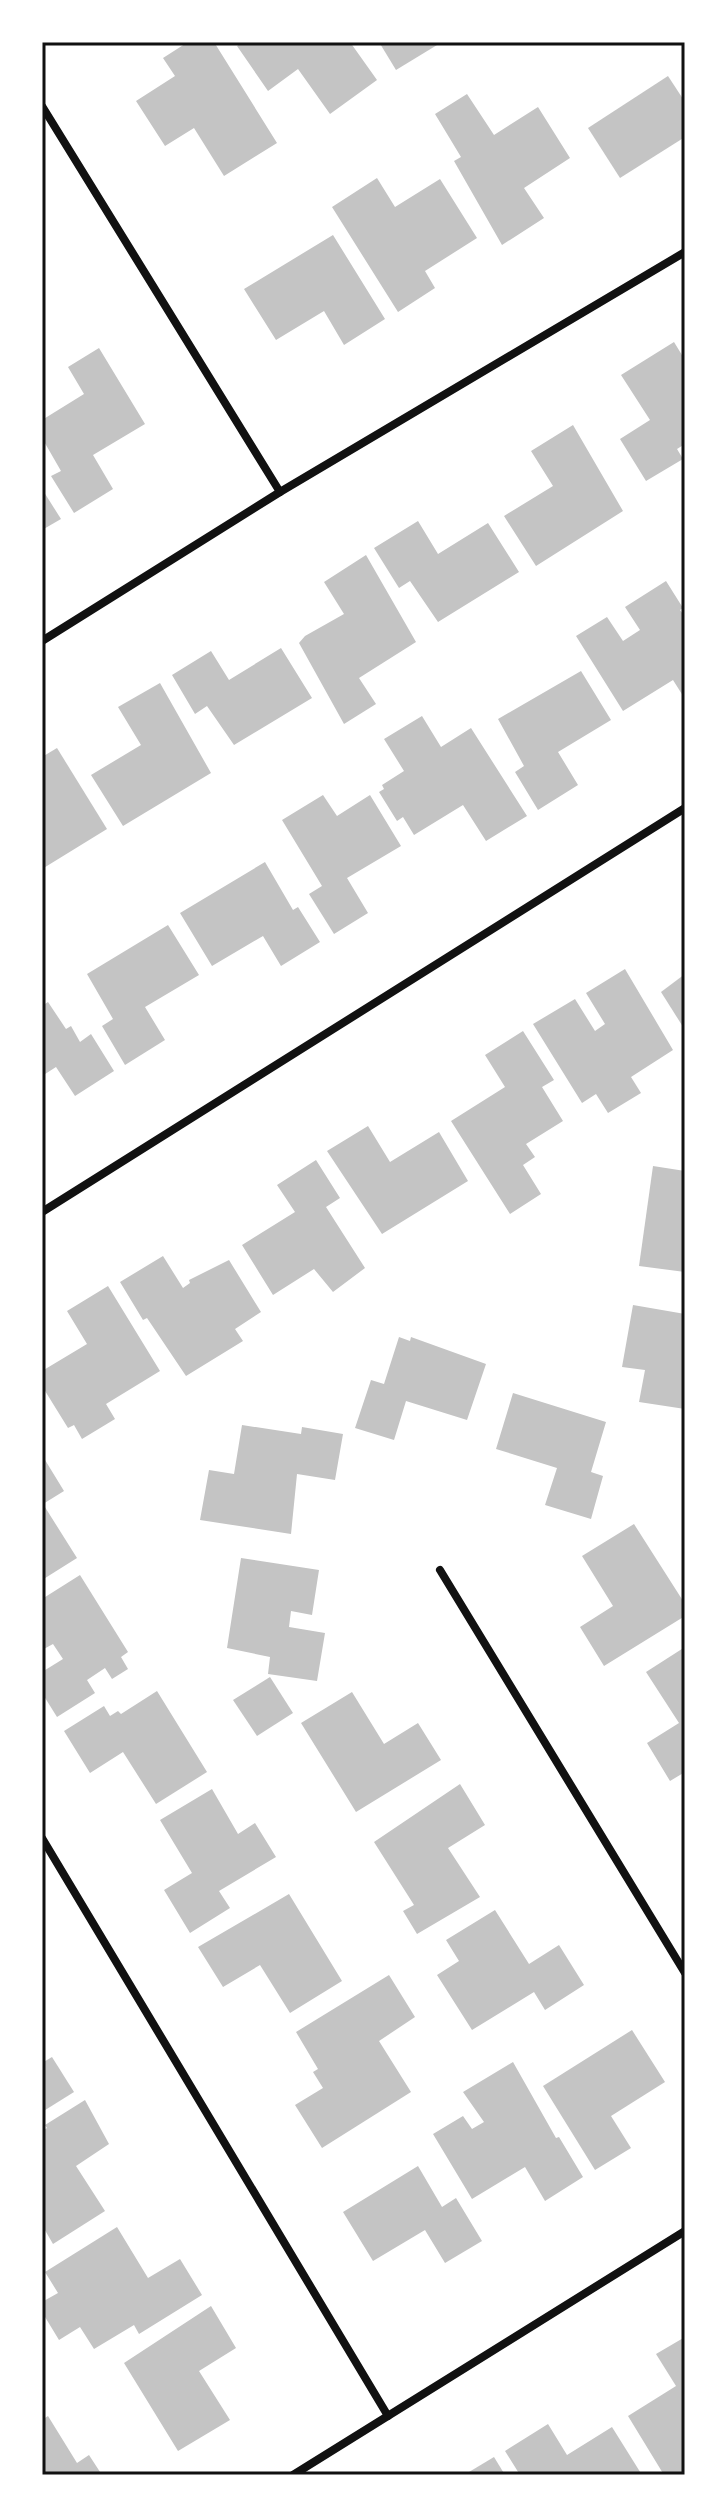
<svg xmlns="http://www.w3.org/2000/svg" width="727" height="2517" font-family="'Alegreya Sans',sans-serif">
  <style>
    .building { fill: #c4c4c4 }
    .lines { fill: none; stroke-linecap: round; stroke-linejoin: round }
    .minor { stroke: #111; stroke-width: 8 }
    .neatline { fill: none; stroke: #111; stroke-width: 3 }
  </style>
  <rect width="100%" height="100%" fill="#fff"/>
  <g class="building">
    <path d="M188 42H214L277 143 224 176 194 128 165 146 136 101 175 76 163 58Z"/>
    <path d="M242 42H350L377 80 330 114 298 69 268 91 237 46Z"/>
    <path d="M379 42H442L396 70Z"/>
    <path d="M668 76 685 102V137L620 178 588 128Z"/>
    <path d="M467 94 494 135 538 107 570 158 524 188 544 218 502 245 454 161 461 157 435 114Z"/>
    <path d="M377 178 395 207 440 179 477 238 425 271 435 288 398 312 332 207Z"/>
    <path d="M333 235 385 319 344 345 324 311 276 340 244 289Z"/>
    <path d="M674 342 685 360V444L677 449 683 459 646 481 620 439 650 420 621 375Z"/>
    <path d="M99 348 145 424 93 455 113 489 74 513 51 476 61 471 42 438V420L84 394 68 367Z"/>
    <path d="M573 425 623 511 536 566 504 516 553 486 531 451Z"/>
    <path d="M42 489 61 519 42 530Z"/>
    <path d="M418 521 438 554 488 523 519 572 438 622 410 581 399 588 374 548Z"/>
    <path d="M366 555 416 642 359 678 376 704 344 724 299 643 305 636 344 614 324 582Z"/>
    <path d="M666 581 683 608 680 610 685 617V699L673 680 623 711 576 636 607 617 623 641 640 630 625 607Z"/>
    <path d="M281 648 312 698 234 745 207 706 195 714 172 675 211 651 229 680Z"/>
    <path d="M581 671 611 720 558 752 578 785 538 810 515 772 524 766 498 719Z"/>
    <path d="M160 683 211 773 123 826 91 775 141 745 118 707Z"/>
    <path d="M422 716 441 747 471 728 527 816 486 841 463 805 414 835 403 817 397 821 379 792 384 789 382 785 404 771 384 739Z"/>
    <path d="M57 748 107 829 42 869V757Z"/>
    <path d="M323 795 337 816 370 795 401 846 347 878 368 913 334 934 309 894 322 886 282 820Z"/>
    <path d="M265 862 293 910 298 907 320 942 281 966 263 936 212 966 180 913Z"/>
    <path d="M168 925 199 975 145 1007 165 1040 125 1065 102 1026 113 1019 87 974Z"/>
    <path d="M625 969 673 1050 631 1077 641 1093 608 1113 596 1094 582 1103 533 1024 575 999 595 1031 605 1024 586 993Z"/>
    <path d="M685 974V1030L661 992Z"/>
    <path d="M48 1002 66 1029 71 1026 80 1042 91 1034 114 1071 75 1096 56 1067 42 1076V1006Z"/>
    <path d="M523 1031 554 1080 542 1087 563 1121 526 1144 535 1157 523 1165 541 1194 510 1214 451 1121 505 1087 485 1055Z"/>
    <path d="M368 1126 390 1162 439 1132 468 1181 382 1234 327 1151Z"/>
    <path d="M316 1160 340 1198 326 1207 365 1268 333 1292 314 1269 273 1295 242 1245 295 1212 277 1185Z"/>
    <path d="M653 1166 685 1171V1272L639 1266Z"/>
    <path d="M163 1256 183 1288 190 1283 189 1280 229 1260 261 1312 235 1329 243 1341 186 1376 147 1318 143 1320 120 1282Z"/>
    <path d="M108 1286 160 1371 106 1404 115 1419 82 1439 74 1425 68 1428 42 1386V1371L87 1344 67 1311Z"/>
    <path d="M633 1305 685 1314V1409L639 1402 645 1370 622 1367Z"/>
    <path d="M399 1337 410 1341 411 1337 486 1364 467 1420 406 1401 394 1440 355 1428 371 1380 384 1384Z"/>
    <path d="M513 1393 606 1422 591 1472 603 1476 591 1519 545 1505 557 1468 496 1449Z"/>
    <path d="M242 1425 301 1434 302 1427 343 1434 335 1480 297 1474 291 1534 200 1520 209 1470 234 1474Z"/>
    <path d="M42 1455 64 1491 43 1504 77 1558 42 1580Z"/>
    <path d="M634 1524 685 1604V1616L604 1666 580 1627 613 1606 582 1556Z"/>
    <path d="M241 1558 319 1570 312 1615 291 1611 289 1627 325 1633 317 1681 268 1674 270 1657 227 1648Z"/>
    <path d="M80 1575 128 1652 121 1657 128 1669 112 1679 105 1668 87 1680 95 1693 57 1717 42 1693V1672L63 1659 53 1644 42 1650V1599Z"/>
    <path d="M685 1647V1772L670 1781 647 1743 679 1723 646 1672Z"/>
    <path d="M270 1677 293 1713 257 1736 233 1700Z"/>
    <path d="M157 1691 207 1772 156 1804 123 1752 90 1773 64 1731 104 1706 110 1716 118 1711 121 1714Z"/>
    <path d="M352 1692 384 1744 418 1723 441 1760 356 1812 301 1723Z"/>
    <path d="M460 1784 485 1825 448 1848 480 1897 417 1934 403 1911 414 1905 374 1842Z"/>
    <path d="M212 1789 238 1834 255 1823 276 1857 219 1891 230 1908 190 1933 164 1890 192 1873 160 1820Z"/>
    <path d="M289 1894 342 1981 290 2013 260 1965 223 1987 198 1947Z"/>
    <path d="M495 1910 529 1964 559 1945 584 1985 545 2010 534 1992 472 2030 437 1975 459 1961 446 1940Z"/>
    <path d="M389 1975 415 2017 379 2041 411 2092 322 2148 295 2105 323 2088 313 2072 318 2069 296 2032Z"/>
    <path d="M632 2030 665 2082 611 2116 631 2148 595 2170 543 2086Z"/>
    <path d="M52 2057 74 2092 42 2112V2063Z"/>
    <path d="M513 2062 556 2138 559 2137 583 2177 545 2201 525 2167 472 2199 433 2134 463 2116 472 2129 484 2122 463 2092Z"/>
    <path d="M85 2100 109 2144 76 2166 105 2211 53 2244 42 2225V2131L47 2128 45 2125Z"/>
    <path d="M418 2166 442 2207 456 2198 482 2241 445 2263 425 2230 373 2261 343 2212Z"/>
    <path d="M117 2227 148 2278 180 2259 202 2295 139 2334 134 2325 94 2349 80 2327 59 2340 42 2312V2302L58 2293 45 2272Z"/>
    <path d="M211 2306 236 2348 199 2371 230 2420 178 2451 124 2363Z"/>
    <path d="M685 2337V2473L664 2475 628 2416 676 2386 656 2354Z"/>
    <path d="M48 2416 77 2463 89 2455 102 2475H42V2420Z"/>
    <path d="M548 2424 567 2455 612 2427 642 2475H520L505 2451Z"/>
    <path d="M494 2457 505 2475H464Z"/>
  </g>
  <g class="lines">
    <g class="minor">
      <path d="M42 106 280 492"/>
      <path d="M42 641 280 492 685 252"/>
      <path d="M42 1212 685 808"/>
      <path d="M440 1570 685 1973"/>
      <path d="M42 1838 388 2416"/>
      <path d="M293 2475 685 2231"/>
    </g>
  </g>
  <rect width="727" height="2517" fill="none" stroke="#ffffff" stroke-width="88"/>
  <rect x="44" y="44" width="639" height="2429" class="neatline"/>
</svg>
